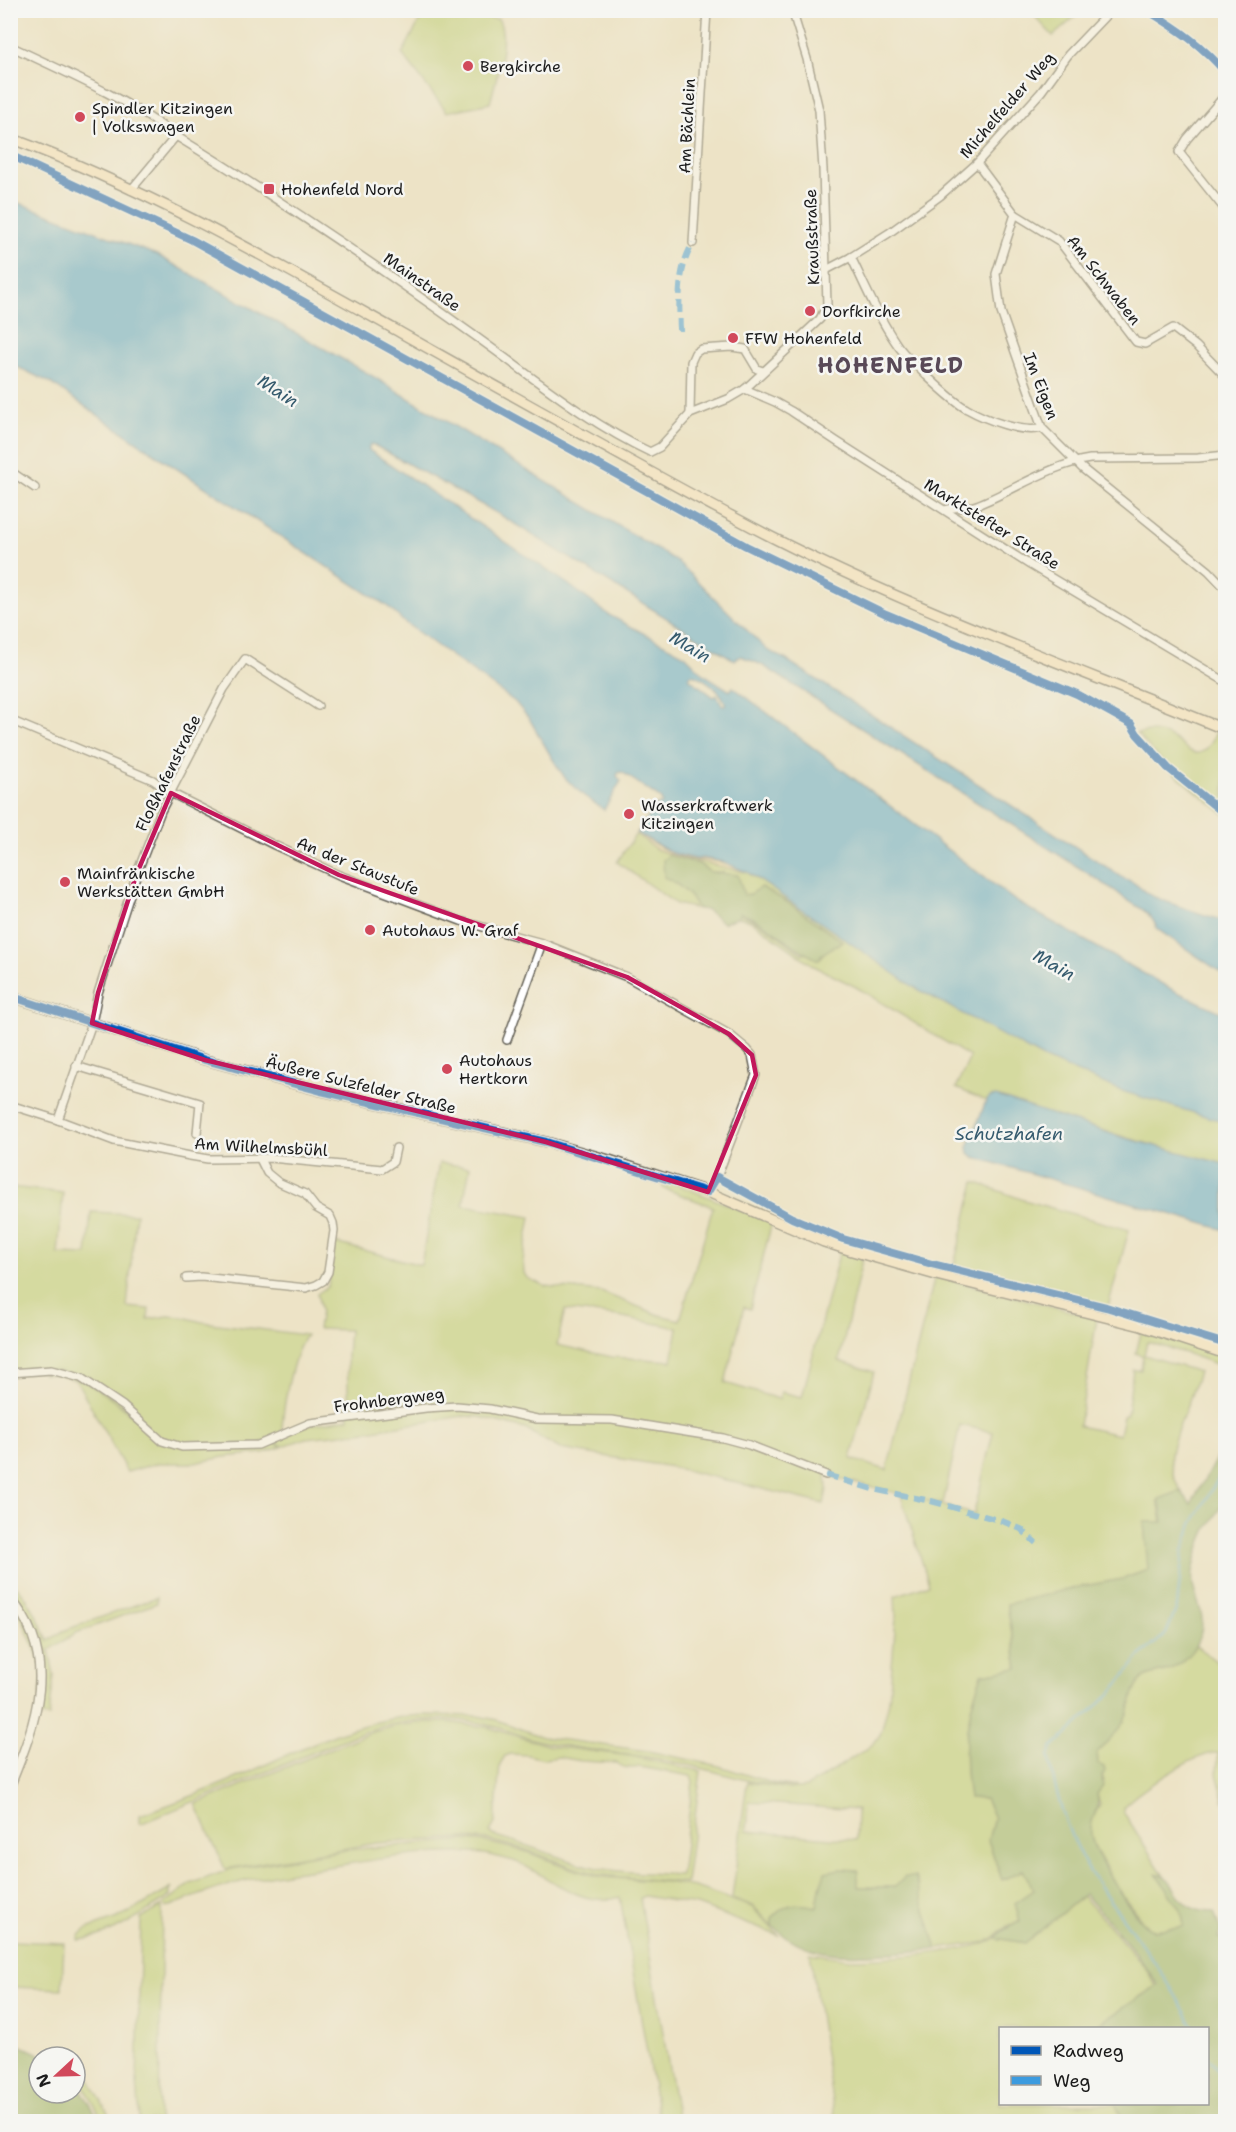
<svg xmlns="http://www.w3.org/2000/svg" width="1236" height="2132" font-family="'Shantell Sans',sans-serif">
  <style>
    .green { fill: #b9ce72; stroke: #6a7547; stroke-width: 1.5; fill-rule: evenodd }
    .forest { fill: #92b164; stroke: #576640; stroke-width: 1.5 }
    .sand { fill: #eeda9e; stroke: #857b5d; stroke-width: 1.5 }
    .water { fill: #56a9d2; stroke: #396277; stroke-width: 1.5; fill-rule: evenodd }
    .lines { fill: none; stroke-linecap: round; stroke-linejoin: round }
    .stream { stroke: #56a9d2; stroke-width: 2 }
    .minor-casing { stroke: #656258; stroke-width: 10 }
    .tertiary-casing { stroke: #656258; stroke-width: 11 }
    .secondary-casing { stroke: #656258; stroke-width: 12 }
    .minor { stroke: #fff; stroke-width: 7 }
    .tertiary { stroke: #fff; stroke-width: 8 }
    .secondary { stroke: #fbe6c4; stroke-width: 9 }
    .quiet { stroke: #3c9bdf; stroke-width: 6; stroke-dasharray: 12 6; stroke-linecap: butt }
    .cycleway-casing { stroke: #f6f6f2; stroke-width: 11 }
    .cycleway { stroke: #0057b8; stroke-width: 8 }
    .marked { fill: none; stroke: #c2185b; stroke-width: 4.5; stroke-linejoin: round }
    .poi-dot { fill: #d1495b; stroke: #f6f6f2; stroke-width: 2 }
    .labels { text-anchor: middle; dominant-baseline: central; stroke-width: 5; stroke-linejoin: round; paint-order: stroke }
    .poi-label { font-size: 16px; fill: #1c1c1c; stroke: #f6f6f2; text-anchor: start }
    .street-label { font-size: 16px; fill: #1c1c1c; stroke: #f6f6f2 }
    .water-label { font-size: 18px; font-style: italic; fill: #365b6e; stroke: #f6f6f2 }
    .district-label { font-size: 22px; font-weight: bold; letter-spacing: 1.5px; fill: #594957; stroke: #f6f6f2 }
  </style>
  <rect width="100%" height="100%" fill="#f6f6f2"/>
  <filter id="ink" filterUnits="userSpaceOnUse"><feTurbulence type="fractalNoise" baseFrequency=".0167" numOctaves="2"/><feDisplacementMap in="SourceGraphic" scale="12" xChannelSelector="R" yChannelSelector="G"/><feConvolveMatrix kernelMatrix="1 2 1 2 8 2 1 2 1" color-interpolation-filters="sRGB"/></filter>
  <filter id="wash" filterUnits="userSpaceOnUse"><feTurbulence type="fractalNoise" baseFrequency=".008" numOctaves="4" result="noise"/><feDisplacementMap in="SourceGraphic" scale="24" xChannelSelector="R" yChannelSelector="G"/><feGaussianBlur stdDeviation="1.35" result="paint"/><feColorMatrix in="noise" values="0 0 0 0 0 0 0 0 0 0 0 0 0 0 0 0 0 1.4 0 .05"/><feComposite in="paint" operator="in"/></filter>
  <g filter="url(#wash)">
    <rect width="100%" height="100%" fill="#ede3c6"/>
    <g class="green">
      <path d="M425 11H454L482 18 498 19C510 37 495 83 490 103L447 112 402 54Z"/>
      <path d="M1030 11H1082L1053 36Z"/>
      <path d="M1218 727 1225 730V815L1168 768 1137 734C1147 731 1160 731 1170 737 1177 740 1183 747 1190 751 1205 760 1214 738 1218 727Z"/>
      <path d="M636 834 656 849 675 856 745 871 781 894 914 987 1045 1059 1125 1092 1225 1122V1164C1149 1145 1074 1123 1000 1097H991L986 1101 956 1088 970 1057 856 987 814 966 753 922 739 917V914C763 922 782 939 802 954L804 952 820 959C823 949 835 948 842 941L787 902 761 887 751 894 744 895 723 872H710L699 864 669 855 664 877C680 884 690 894 698 909L676 904 617 862Z"/>
      <path d="M439 1163 470 1167 463 1205 531 1217 523 1261 524 1273 527 1278 545 1286 601 1292 659 1315 680 1320 713 1207 663 1188V1179L772 1222 750 1309 744 1307 725 1383 779 1399 781 1392 802 1397 840 1250 863 1256 839 1361 874 1372 851 1459 887 1470 935 1276 1097 1318 1079 1426 1119 1435 1123 1416 1127 1414 1133 1370H1141L1143 1356 1136 1353 1142 1329 1225 1355V1367L1185 1353 1147 1342 1144 1355 1199 1372C1194 1387 1189 1402 1183 1416 1172 1445 1163 1462 1181 1491L1158 1500 1162 1522 1144 1523 1149 1569 1123 1579 1078 1587 1007 1605 1018 1668 982 1674C965 1719 962 1750 969 1798L985 1799 994 1818 988 1840 1002 1880 1023 1870 1034 1890 1015 1903 1020 1920 1000 1931 995 1937 987 1942 937 1949 915 1877 896 1887H857L858 1870 820 1888 817 1907C796 1903 787 1901 772 1918V1926L753 1906 732 1898 747 1782 789 1789 807 1787 868 1748 875 1742 881 1733 889 1701 896 1618 895 1596 929 1584 901 1496 904 1495 826 1475 827 1489 824 1504 672 1467 560 1449 525 1429 480 1417 463 1416 360 1432 307 1438 283 1446 273 1441 303 1426 349 1418 347 1357 349 1330 318 1329 321 1310 317 1294 328 1286 335 1243 421 1265ZM565 1310 618 1316 678 1328 672 1361 612 1357 557 1345ZM960 1425 993 1432 974 1513 976 1515 921 1499 943 1504ZM749 1802 857 1810 856 1840 747 1831Z"/>
      <path d="M975 1182 1024 1200 1129 1230 1106 1314 951 1276Z"/>
      <path d="M11 1187 63 1193 58 1254 87 1255 91 1212 136 1214 127 1307 149 1309 148 1319 168 1316 183 1317 202 1322 306 1335C292 1355 282 1409 282 1434L258 1444 217 1446 218 1447 256 1446 272 1441 282 1447 263 1453 224 1457 195 1463H158L127 1472 76 1380 57 1374H43L44 1373 41 1371C71 1370 94 1386 118 1404 124 1408 130 1415 136 1417 128 1408 117 1401 107 1394 75 1370 50 1366 11 1372Z"/>
      <path d="M11 1581C30 1598 38 1618 48 1641L63 1631 157 1597V1603L76 1633 49 1650 54 1675 49 1717 38 1716 43 1668 11 1594Z"/>
      <path d="M1196 1646 1225 1668 1226 1717 1224 1731 1225 1803 1217 1774 1218 1753C1196 1752 1139 1791 1123 1807L1124 1813 1164 1876 1157 1874C1166 1889 1183 1907 1184 1925L1182 1927 1153 1930 1148 1928 1120 1892 1097 1852 1090 1835 1092 1820 1100 1804 1097 1794 1104 1781 1098 1764 1097 1752C1110 1741 1119 1730 1126 1715 1132 1704 1132 1690 1141 1680 1149 1672 1162 1674 1172 1668 1181 1663 1189 1654 1196 1646Z"/>
      <path d="M423 1715 478 1716 497 1720 542 1737 648 1751 719 1766 772 1783 796 1787C761 1787 726 1774 693 1766 645 1755 597 1752 549 1743 530 1740 514 1732 496 1727 450 1713 397 1719 353 1736L140 1824V1815C183 1800 226 1784 267 1764 316 1741 368 1718 423 1715Z"/>
      <path d="M427 1722H448L487 1727 550 1746 631 1756 701 1771 686 1883 602 1875 578 1869 524 1849 488 1840 463 1838 377 1843 225 1869 196 1804 369 1733 399 1725ZM511 1754 527 1755 544 1759 559 1757 581 1761 617 1763C623 1768 631 1769 639 1767L691 1776 693 1781 681 1875C650 1873 618 1873 589 1866 556 1858 525 1843 492 1835L490 1832 495 1823 500 1764 505 1756Z"/>
      <path d="M464 1840 486 1842 524 1851 578 1871 602 1877 666 1882 695 1887 752 1907 779 1936 697 1905 644 1896 640 1898 678 2121H659L620 1897C584 1909 549 1877 519 1863 508 1859 495 1856 484 1854 439 1850 392 1857 347 1864 315 1869 281 1873 248 1880 220 1887 193 1897 166 1908L164 1904 190 1884 231 1869 345 1850Z"/>
      <path d="M172 1888 170 1891V1895L165 1900C138 1916 110 1938 78 1940L80 1935 87 1929 125 1915Z"/>
      <path d="M1083 1896 1145 1967 1156 1986 1093 2028H1000V2104H1115L1124 2121H1004L1001 2114 977 2121H835L810 1953C825 1955 840 1959 856 1959 884 1958 976 1952 996 1938L1025 1943Z"/>
      <path d="M162 1906 159 2121H140L137 2082 141 1918Z"/>
      <path d="M11 1941 64 1943 62 1989 11 1987Z"/>
      <path d="M75 2066 90 2080 112 2121H103L87 2091 75 2074Z"/>
    </g>
    <g class="forest">
      <path d="M669 855 699 864 710 872 738 875 744 895 751 894 761 887 787 902 842 941 821 955 819 960C790 948 770 922 740 913L739 917 723 923 707 910 698 909C690 894 680 884 664 877L663 860Z"/>
      <path d="M1225 1442C1226 1457 1229 1484 1226 1497 1223 1508 1212 1519 1207 1529 1201 1541 1196 1558 1193 1572 1189 1598 1212 1611 1197 1643 1192 1653 1178 1667 1167 1670 1159 1673 1148 1673 1142 1679 1133 1688 1132 1702 1128 1713 1122 1728 1109 1742 1097 1752L1098 1764 1104 1767 1105 1771 1102 1776 1103 1786 1097 1794C1101 1811 1089 1817 1091 1834 1092 1855 1132 1913 1148 1928L1153 1930 1182 1927 1184 1925 1182 1913 1156 1873C1184 1883 1170 1911 1214 1912L1221 1931 1218 1938 1225 1939V2121H1124L1115 2104H1208V2028H1093L1158 1985 1136 1953 1085 1894 1025 1943 996 1938 1001 1932 1020 1921 1015 1903 1034 1890 1023 1870 1002 1880 988 1840 994 1818 985 1799 969 1798C962 1750 965 1719 982 1674L1018 1668 1007 1604 1078 1587 1123 1579 1148 1570 1144 1522H1163L1159 1499 1181 1491 1191 1504Z"/>
      <path d="M840 1869 858 1870V1887H895L905 1877H915L937 1949C920 1951 903 1952 886 1953 840 1956 808 1957 772 1926V1918C788 1901 796 1903 817 1907L820 1888 825 1872Z"/>
      <path d="M11 2041 46 2057H39V2093H75V2079L100 2121H11V2107L15 2103 17 2093 11 2084Z"/>
    </g>
    <path class="sand" d="M637 833C653 844 668 853 687 858 706 862 730 859 745 872L675 856 656 849 636 834Z"/>
    <g class="water">
      <path d="M11 200 157 255 369 374 678 562 767 650 785 659 1125 879C1136 881 1141 891 1152 896 1176 906 1201 914 1225 921V975L1157 929C1151 908 1129 905 1117 892L762 665 741 656 734 660 502 516 372 444 369 446V450L568 584 609 615 685 655 705 675 730 691 733 687 1017 902 1173 990 1225 1014V1122L1125 1092 1045 1059 914 987 749 873 723 862 703 858 696 859 672 853 637 833 657 805 662 804 661 799 622 772 618 773 617 776 621 781 604 810 583 795 565 778 552 758 530 720 515 702 404 622 387 606 162 459 49 382 11 364ZM692 674C706 679 721 690 726 705H722L717 695 714 697 690 679 689 676Z"/>
      <path d="M996 1096 1121 1137 1225 1164V1230L974 1157 969 1153 968 1147 986 1101 990 1097Z"/>
    </g>
    <g class="lines">
      <g class="stream">
        <path d="M1194 2028C1178 1998 1159 1967 1138 1939 1119 1911 1096 1886 1081 1856 1064 1824 1055 1791 1049 1756L1052 1748 1111 1693 1140 1656 1166 1634 1177 1607 1183 1551 1192 1524 1226 1465"/>
        <path d="M1208 2056 1226 2083"/>
      </g>
    </g>
  </g>
  <g filter="url(#ink)">
    <g class="lines">
      <defs>
        <g id="minor">
          <path d="M1147 10C1178 29 1202 45 1226 73"/>
          <path d="M10 46C67 73 126 98 176 136"/>
          <path d="M1226 94 1187 139 1179 152 1226 211"/>
          <path d="M977 163 1015 214 996 274 1001 312 1042 428 1083 469 1209 571 1226 589"/>
          <path d="M131 190 176 136C276 197 373 263 468 331 528 373 584 421 650 452L660 447 690 414 728 399 745 389 820 319 827 305 823 169 819 110 807 59 792 10"/>
          <path d="M1015 214 1059 241 1136 342 1145 344 1173 328 1196 346 1226 377"/>
          <path d="M693 243 707 10"/>
          <path d="M851 257C865 286 878 317 896 343 904 356 953 402 967 409 985 419 1022 434 1042 428"/>
          <path d="M828 269 851 257 889 233 940 196 977 163 1041 92 1068 55 1111 10"/>
          <path d="M745 389 775 402 791 411 836 441 1030 565 1226 682"/>
          <path d="M690 414 691 362 695 353 701 349 732 347 745 349 757 369 763 371"/>
          <path d="M10 471 35 488"/>
          <path d="M945 510C955 506 967 509 977 505 1015 490 1049 465 1090 459L1198 458 1226 455"/>
          <path d="M10 720 153 780 171 793 274 845 339 875 461 921 542 943 627 977 729 1034 747 1049 752 1055 756 1075 717 1177 708 1192"/>
          <path d="M1218 727 1226 704"/>
          <path d="M507 1040 542 943"/>
          <path d="M76 1066 200 1103 197 1133"/>
          <path d="M10 1105 58 1120 114 1141 190 1156 208 1159 271 1158 382 1169 393 1162 396 1148"/>
          <path d="M58 1120 92 1023 98 993 137 873 161 811 224 689 245 659 318 706"/>
          <path d="M186 1278 201 1277 306 1288 316 1285 323 1281 328 1272 334 1231 333 1223 330 1216 316 1208 305 1194 278 1182 267 1173 260 1159"/>
          <path d="M10 1373 51 1370 81 1378 123 1406 162 1441 182 1447 258 1445 310 1423 426 1408 457 1406 490 1409 537 1419 612 1420 723 1438 749 1445 826 1475"/>
        </g>
        <path id="tertiary" d="M10 1598C61 1657 36 1723 10 1786"/>
        <g id="secondary">
          <path d="M10 138C145 188 269 259 394 329 508 393 623 458 739 520 894 603 1063 663 1226 730"/>
          <path d="M10 996 205 1060 321 1091 546 1142 609 1160 708 1192 824 1242 852 1251 936 1275 1141 1326 1226 1354"/>
        </g>
      </defs>
      <use href="#minor" class="minor-casing"/>
      <use href="#tertiary" class="tertiary-casing"/>
      <use href="#secondary" class="secondary-casing"/>
      <use href="#minor" class="minor"/>
      <use href="#tertiary" class="tertiary"/>
      <use href="#secondary" class="secondary"/>
      <g class="quiet">
        <path d="M680 331C679 301 677 270 693 243"/>
        <path d="M826 1475 872 1489 931 1501 1002 1521 1021 1529 1036 1543"/>
      </g>
      <defs>
        <g id="cycleway">
          <path d="M1147 10C1178 29 1202 45 1226 73"/>
          <path d="M10 155 192 240 746 546 886 614 1077 694 1131 724 1137 734 1168 768 1226 815"/>
          <path d="M10 996 205 1060 321 1091 546 1142 708 1192 717 1177 792 1218 843 1239 932 1264 1106 1307 1226 1344"/>
        </g>
      </defs>
      <use href="#cycleway" class="cycleway-casing"/>
      <use href="#cycleway" class="cycleway"/>
    </g>
  </g>
  <path d="M0 0H1236V2132H0ZM171 793 339 875 627 977 729 1034 752 1055 756 1075 708 1192 546 1142 205 1060 92 1023 98 993 137 873Z" fill="#ede3c6" fill-opacity=".55" fill-rule="evenodd"/>
  <path class="marked" d="M171 793 339 875 627 977 729 1034 752 1055 756 1075 708 1192 546 1142 205 1060 92 1023 98 993 137 873Z"/>
  <g class="poi-dot">
    <circle cx="468" cy="66" r="6"/>
    <circle cx="80" cy="117" r="6"/>
    <rect x="263" y="183" width="12" height="12" rx="3"/>
    <circle cx="810" cy="311" r="6"/>
    <circle cx="733" cy="338" r="6"/>
    <circle cx="629" cy="814" r="6"/>
    <circle cx="65" cy="882" r="6"/>
    <circle cx="370" cy="930" r="6"/>
    <circle cx="447" cy="1069" r="6"/>
  </g>
  <g class="labels">
    <g class="poi-label">
      <text x="480" y="66">Bergkirche</text>
      <text x="92" y="108">Spindler Kitzingen<tspan x="92" dy="18">| Volkswagen</tspan></text>
      <text x="281" y="189">Hohenfeld Nord</text>
      <text x="822" y="311">Dorfkirche</text>
      <text x="745" y="338">FFW Hohenfeld</text>
      <text x="641" y="805">Wasserkraftwerk<tspan x="641" dy="18">Kitzingen</tspan></text>
      <text x="77" y="873">Mainfränkische<tspan x="77" dy="18">Werkstätten GmbH</tspan></text>
      <text x="382" y="930">Autohaus W. Graf</text>
      <text x="459" y="1060">Autohaus<tspan x="459" dy="18">Hertkorn</tspan></text>
    </g>
    <g class="street-label">
      <text transform="translate(1007 105) rotate(-49)">Michelfelder Weg</text>
      <text transform="translate(687 126) rotate(-87)">Am Bächlein</text>
      <text transform="translate(812 237) rotate(-92)">Kraußstraße</text>
      <text transform="translate(1104 280) rotate(52)">Am Schwaben</text>
      <text transform="translate(422 282) rotate(35)">Mainstraße</text>
      <text transform="translate(1041 386) rotate(69)">Im Eigen</text>
      <text transform="translate(992 524) rotate(32)">Marktstefter Straße</text>
      <text transform="translate(168 773) rotate(-64)">Floßhafenstraße</text>
      <text transform="translate(358 866) rotate(22)">An der Staustufe</text>
      <text transform="translate(361 1085) rotate(14)">Äußere Sulzfelder Straße</text>
      <text transform="translate(261 1147) rotate(3)">Am Wilhelmsbühl</text>
      <text transform="translate(389 1400) rotate(-7)">Frohnbergweg</text>
    </g>
    <g class="water-label">
      <text transform="translate(278 391) rotate(33)">Main</text>
      <text transform="translate(690 647) rotate(31)">Main</text>
      <text transform="translate(1054 965) rotate(30)">Main</text>
      <text x="1009" y="1134">Schutzhafen</text>
    </g>
    <g class="district-label">
      <text x="891" y="365">HOHENFELD</text>
    </g>
  </g>
  <rect width="1236" height="2132" fill="none" stroke="#f6f6f2" stroke-width="36"/>
  <rect x="999" y="2027" width="210" height="78" fill="#f6f6f2" stroke="#9f9f9c" stroke-width="1.5"/>
  <rect x="1011" y="2046" width="30" height="9" fill="#0057b8" stroke="#9f9f9c" stroke-width="1.5"/>
  <text x="1053" y="2057" font-size="18" fill="#1c1c1c">Radweg</text>
  <rect x="1011" y="2076" width="30" height="9" fill="#3c9bdf" stroke="#9f9f9c" stroke-width="1.5"/>
  <text x="1053" y="2087" font-size="18" fill="#1c1c1c">Weg</text>
  <g transform="translate(57 2075) rotate(248)"><circle r="28" fill="#f6f6f2" stroke="#9f9f9c" stroke-width="1.5"/>
  <path d="M0-4.5L10 22L0 15L-10 22Z" fill="#d1495b"/>
  <text y="-9" font-size="16" font-weight="bold" text-anchor="middle" fill="#1c1c1c">N</text>
  </g>
</svg>
